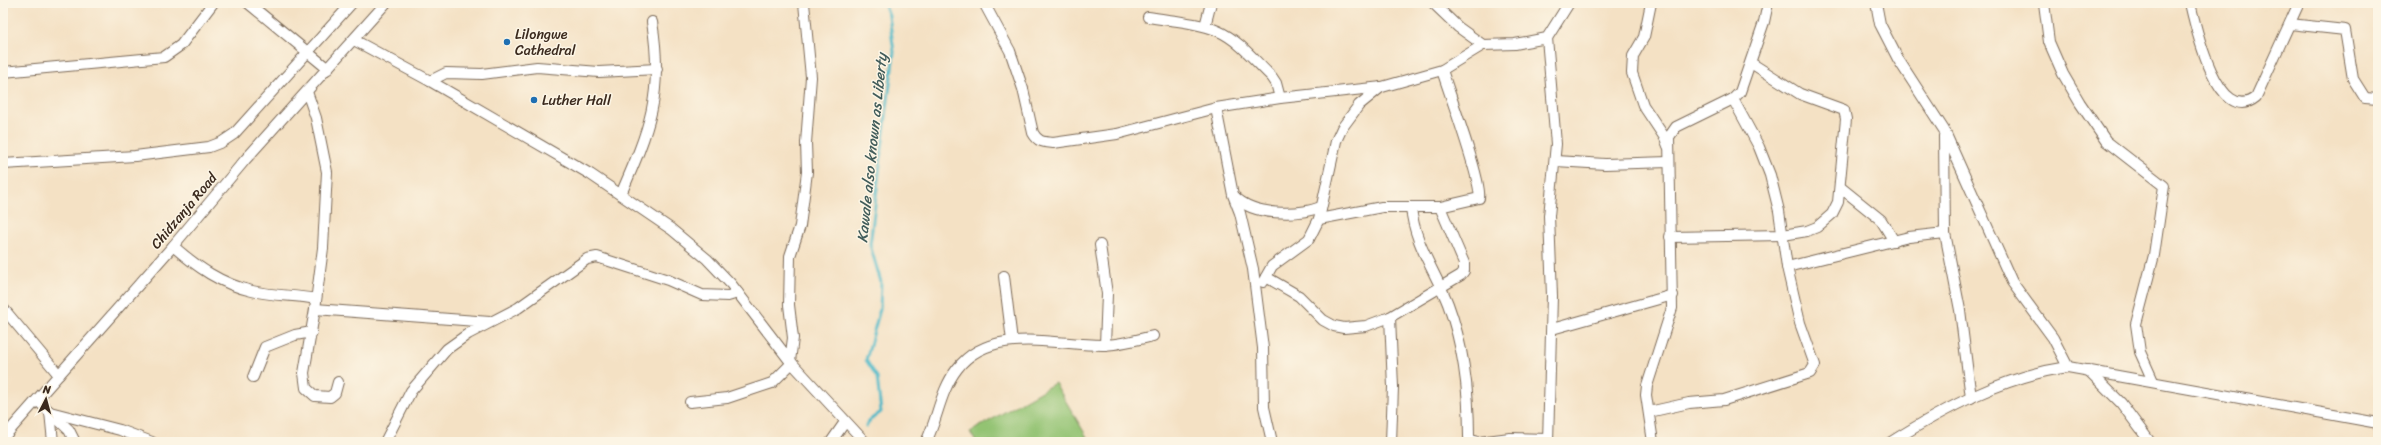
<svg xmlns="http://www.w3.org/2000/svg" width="2381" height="445" font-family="Sriracha,sans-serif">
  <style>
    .green { fill: #93c372; stroke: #677648 }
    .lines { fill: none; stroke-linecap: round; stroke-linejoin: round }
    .stream { stroke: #4db9c8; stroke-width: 3 }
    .minor-casing { stroke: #7c6a58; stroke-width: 12 }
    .minor { stroke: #fff; stroke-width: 10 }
    .poi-dot { fill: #1f6fb2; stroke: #fcf5e5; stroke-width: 1.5 }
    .labels { text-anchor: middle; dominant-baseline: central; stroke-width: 3; stroke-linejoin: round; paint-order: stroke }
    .poi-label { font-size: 14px; fill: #3b2a1e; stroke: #fcf5e5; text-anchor: start }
    .street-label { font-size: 14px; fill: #3b2a1e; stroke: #fcf5e5 }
    .water-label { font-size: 15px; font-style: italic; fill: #415c5a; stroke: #fcf5e5 }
  </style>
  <rect width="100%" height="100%" fill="#fcf5e5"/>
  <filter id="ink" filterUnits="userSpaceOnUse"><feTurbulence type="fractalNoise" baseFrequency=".025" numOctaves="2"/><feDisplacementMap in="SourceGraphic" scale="8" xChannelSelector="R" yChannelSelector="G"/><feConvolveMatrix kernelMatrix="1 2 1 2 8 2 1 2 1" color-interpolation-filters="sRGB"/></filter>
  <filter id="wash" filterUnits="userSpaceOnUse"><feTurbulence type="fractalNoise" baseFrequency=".012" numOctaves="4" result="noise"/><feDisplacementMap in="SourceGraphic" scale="16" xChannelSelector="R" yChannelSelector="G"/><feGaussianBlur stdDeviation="0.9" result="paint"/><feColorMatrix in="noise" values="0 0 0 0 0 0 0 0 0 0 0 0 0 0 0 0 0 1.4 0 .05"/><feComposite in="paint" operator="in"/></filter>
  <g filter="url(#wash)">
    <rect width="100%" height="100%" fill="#f4e1c4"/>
    <path class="green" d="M1055 383 1090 442H976L970 432Z"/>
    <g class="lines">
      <path class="stream" d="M866 427 870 420 881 412 877 377 866 360 880 309 881 282 870 245 894 52 889 16 884 3"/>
    </g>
  </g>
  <g filter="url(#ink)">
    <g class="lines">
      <defs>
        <g id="minor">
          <path d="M248 3 328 69"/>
          <path d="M984 3 1010 51 1023 89 1033 133C1038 142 1043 142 1053 143L1117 134 1216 108 1280 98 1382 87 1442 70 1483 45 1515 44 1547 38 1569 3"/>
          <path d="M1433 3 1458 27 1483 45"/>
          <path d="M1651 3 1644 37 1633 56 1632 73 1643 105 1665 138 1668 146"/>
          <path d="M1876 3 1880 24 1898 59 1944 130 2012 282 2053 338 2068 367"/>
          <path d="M2044 3 2049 42 2063 74 2080 103 2106 141 2164 186 2154 255 2136 324 2140 352 2153 381"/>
          <path d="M2190 3C2195 25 2218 128 2256 97L2299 3"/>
          <path d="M1148 17C1171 21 1197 22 1218 31 1239 40 1256 62 1272 77L1276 83 1280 98"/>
          <path d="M2290 24 2345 30 2353 79 2365 98 2378 99"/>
          <path d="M1205 26 1211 3"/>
          <path d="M1547 38 1556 144 1549 216 1552 296 1548 442"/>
          <path d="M354 40 430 81 590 174 671 229 707 259 731 284 790 361 865 442"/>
          <path d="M3 72 164 57 181 45 213 3"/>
          <path d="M430 81 446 73 482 74 537 67 599 72 657 69"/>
          <path d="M307 92 316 118 327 172 323 248 315 309 304 373 306 388 315 396 330 397 335 393 338 382"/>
          <path d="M1216 108 1233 195 1240 213 1253 269 1263 348 1264 407 1272 442"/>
          <path d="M1944 136 1945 233 1960 310 1971 398"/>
          <path d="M1556 161 1605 164 1669 162"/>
          <path d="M3 164 135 156 209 147 222 142 234 134 352 3"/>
          <path d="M1840 187 1881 220 1894 241"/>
          <path d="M621 194C649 130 664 94 652 22"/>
          <path d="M1234 196C1253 216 1297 216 1321 207"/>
          <path d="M1411 207C1414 243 1435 271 1448 304 1464 347 1469 391 1469 437L1471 440 1479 442"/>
          <path d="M1319 219 1382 207H1440L1479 198C1483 184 1448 90 1442 70"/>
          <path d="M1670 237 1783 235 1807 231 1817 227 1832 214 1838 202 1846 119 1844 110 1800 94 1751 63"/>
          <path d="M1100 245 1107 294 1105 345"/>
          <path d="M173 246C197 267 221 284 252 291 273 296 295 295 316 299"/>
          <path d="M1787 267 1909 237 1945 233"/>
          <path d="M1004 276 1012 341"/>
          <path d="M1266 277 1299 296 1323 320 1334 326 1344 328 1366 326 1390 317 1461 275 1464 271V263L1440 207"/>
          <path d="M1263 282 1272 266 1309 239 1319 219 1336 141 1342 128 1359 105 1381 87"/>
          <path d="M3 308 59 375"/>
          <path d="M315 309 490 322"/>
          <path d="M1390 317 1393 387 1391 442"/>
          <path d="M1552 329 1673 295"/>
          <path d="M790 361 793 338 789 305 790 256 800 226 807 172 806 143 811 77 804 3"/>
          <path d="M2088 370 2121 403 2150 442"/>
          <path d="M253 377 265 347 295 335 312 332"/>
          <path d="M37 400 50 412 120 430 152 442"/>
          <path d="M690 402 727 398 772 383 792 363"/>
          <path d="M50 412 69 430 75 442"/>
          <path d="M50 412 53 442"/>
          <path d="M1649 412 1689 403 1724 400 1810 373 1815 365 1800 323 1787 267 1779 211 1770 175 1759 147 1733 99"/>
          <path d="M3 438 173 246 245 160 386 3"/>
          <path d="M385 442 411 391 447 349 468 334 518 308 587 259 597 257 668 280 702 295 728 296 738 293"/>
          <path d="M831 442 845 422"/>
          <path d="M926 442C938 418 940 391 957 369 991 324 1057 346 1105 345 1121 344 1137 340 1153 336"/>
          <path d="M1479 442 1510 438 1548 439"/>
          <path d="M1653 442 1646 395 1647 386 1672 308 1669 137 1676 127 1733 99 1740 92 1764 22 1768 3"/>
          <path d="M1891 442C1945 408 2005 376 2068 367L2378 423"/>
        </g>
      </defs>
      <use href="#minor" class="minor-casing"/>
      <use href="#minor" class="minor"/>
    </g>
  </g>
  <g class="poi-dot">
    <circle cx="507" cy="42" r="4"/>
    <circle cx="534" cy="100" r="4"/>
  </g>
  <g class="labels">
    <g class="poi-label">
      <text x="515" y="34">Lilongwe<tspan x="515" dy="16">Cathedral</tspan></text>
      <text x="542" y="100">Luther Hall</text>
    </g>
    <g class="street-label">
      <text transform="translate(184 211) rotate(-50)">Chidzanja Road</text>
    </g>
    <g class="water-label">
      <text transform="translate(872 148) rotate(-84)">Kawale also known as Liberty</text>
    </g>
  </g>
  <rect width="2381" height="445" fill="none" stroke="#fcf5e5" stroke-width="16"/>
  <g transform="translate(46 399) rotate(6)" stroke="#fcf5e5" stroke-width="3" paint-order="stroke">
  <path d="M0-3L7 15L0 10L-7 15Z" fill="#3b2a1e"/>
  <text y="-6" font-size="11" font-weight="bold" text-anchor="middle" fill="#3b2a1e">N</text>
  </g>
</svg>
